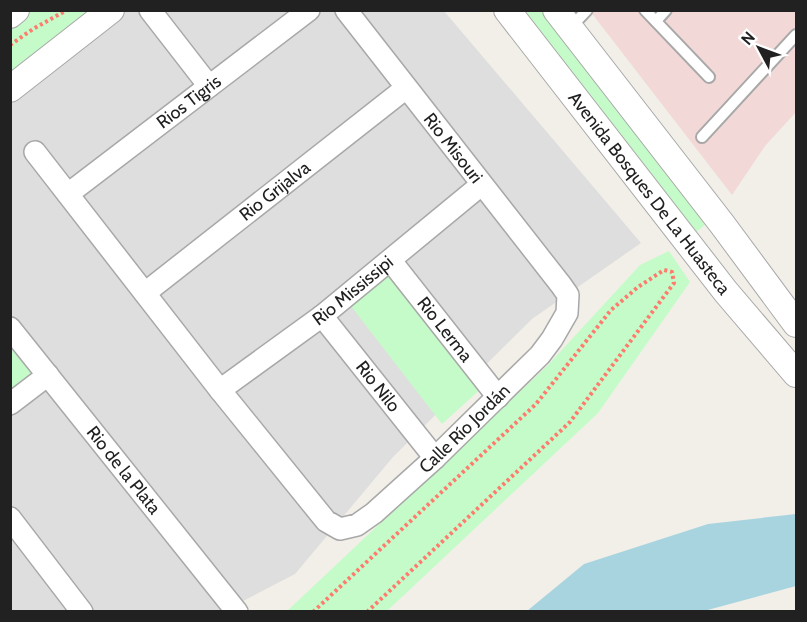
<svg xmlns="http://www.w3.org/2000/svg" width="807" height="622" font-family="Cabin,sans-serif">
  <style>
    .residential { fill: #dfdede }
    .commercial { fill: #f2d8d7 }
    .park { fill: #c5fbc9 }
    .water { fill: #a8d4e0 }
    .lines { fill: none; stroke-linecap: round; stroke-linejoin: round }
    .service-casing { stroke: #a8a8a8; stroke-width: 14 }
    .minor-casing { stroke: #a8a8a8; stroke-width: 24 }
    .tertiary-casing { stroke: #a8a8a8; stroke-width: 28 }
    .path { stroke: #fe7b6d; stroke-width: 4; stroke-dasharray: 3 3; stroke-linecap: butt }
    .service { stroke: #fff; stroke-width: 10 }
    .minor { stroke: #fff; stroke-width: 21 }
    .tertiary { stroke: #fff; stroke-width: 26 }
    .labels { text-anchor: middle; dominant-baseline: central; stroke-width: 5; stroke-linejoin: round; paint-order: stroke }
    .street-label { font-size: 18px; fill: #212121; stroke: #fff }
  </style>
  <rect width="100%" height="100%" fill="#f2efe8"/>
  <path class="residential" d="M10 11H444L641 243 532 319 393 457 295 574 224 611H11Z"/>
  <path class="commercial" d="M590 11H796V112L765 146 732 195Z"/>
  <g class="park">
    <path d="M27 11H97L11 79V23Z"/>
    <path d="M492 11H557L718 214 677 248Z"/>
    <path d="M669 251 690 282 598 413 387 611 286 612 548 365 640 265Z"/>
    <path d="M391 267 484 386 442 424 347 301Z"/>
    <path d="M10 322 44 365 10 393Z"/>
  </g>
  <path class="water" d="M796 514V586L704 611H527L584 564 708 524Z"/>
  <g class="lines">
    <defs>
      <g id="service">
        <path d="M645 10 709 77"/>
        <path d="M656 21 666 10"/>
        <path d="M570 28 587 10"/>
        <path d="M702 137 796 35"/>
      </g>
      <g id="minor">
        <path d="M150 10 209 86"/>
        <path id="s1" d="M35 152 220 390 326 521 340 529 357 525 374 513 435 458 540 355 552 339 567 313 568 295 561 285 346 10"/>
        <path id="s2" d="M68 194 309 10"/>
        <path id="s3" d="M391 261 498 397"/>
        <path id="s4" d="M145 293 406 88"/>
        <path id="s5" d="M322 316 435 458"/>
        <path id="s6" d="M10 328 237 612"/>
        <path id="s7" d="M220 390 322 316 481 185"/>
        <path d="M10 404 48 375"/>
        <path d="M10 518 82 612"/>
      </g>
      <g id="tertiary">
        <path id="s8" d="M507 10 726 292 796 374"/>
        <path d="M556 10 722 224 796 324"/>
        <path d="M10 15 16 10"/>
        <path d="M10 89 111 10"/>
      </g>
    </defs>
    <use href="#service" class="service-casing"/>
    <use href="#minor" class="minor-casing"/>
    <use href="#tertiary" class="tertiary-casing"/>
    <g class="path">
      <path d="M10 45 33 29 67 10"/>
      <path d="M313 612 536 404 611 310 638 287 664 270 672 272 674 283 570 422 367 612"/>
    </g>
    <use href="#service" class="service"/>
    <use href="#minor" class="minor"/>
    <use href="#tertiary" class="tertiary"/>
  </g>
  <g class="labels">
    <g class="street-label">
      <text stroke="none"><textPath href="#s2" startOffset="152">Rios Tigris</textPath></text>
      <text transform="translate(453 148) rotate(52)">Rio Misouri</text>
      <text stroke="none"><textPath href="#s4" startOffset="165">Rio Grijalva</textPath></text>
      <text stroke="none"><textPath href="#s8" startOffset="232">Avenida Bosques De La Huasteca</textPath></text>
      <text stroke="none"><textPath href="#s7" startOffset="166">Rio Mississipi</textPath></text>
      <text stroke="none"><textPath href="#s3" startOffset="87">Rio Lerma</textPath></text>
      <text stroke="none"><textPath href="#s5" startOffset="90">Rio Nilo</textPath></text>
      <text stroke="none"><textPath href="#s1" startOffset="648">Calle Río Jordán</textPath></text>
      <text stroke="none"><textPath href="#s6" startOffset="182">Rio de la Plata</textPath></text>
    </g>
  </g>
  <rect width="807" height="622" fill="none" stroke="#212121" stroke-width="24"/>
  <g transform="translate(759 48) rotate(311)" stroke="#ffffff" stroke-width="4.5" paint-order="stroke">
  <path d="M0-4.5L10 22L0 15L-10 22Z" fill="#212121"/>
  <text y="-9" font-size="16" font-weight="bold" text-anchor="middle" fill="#212121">N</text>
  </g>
</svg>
